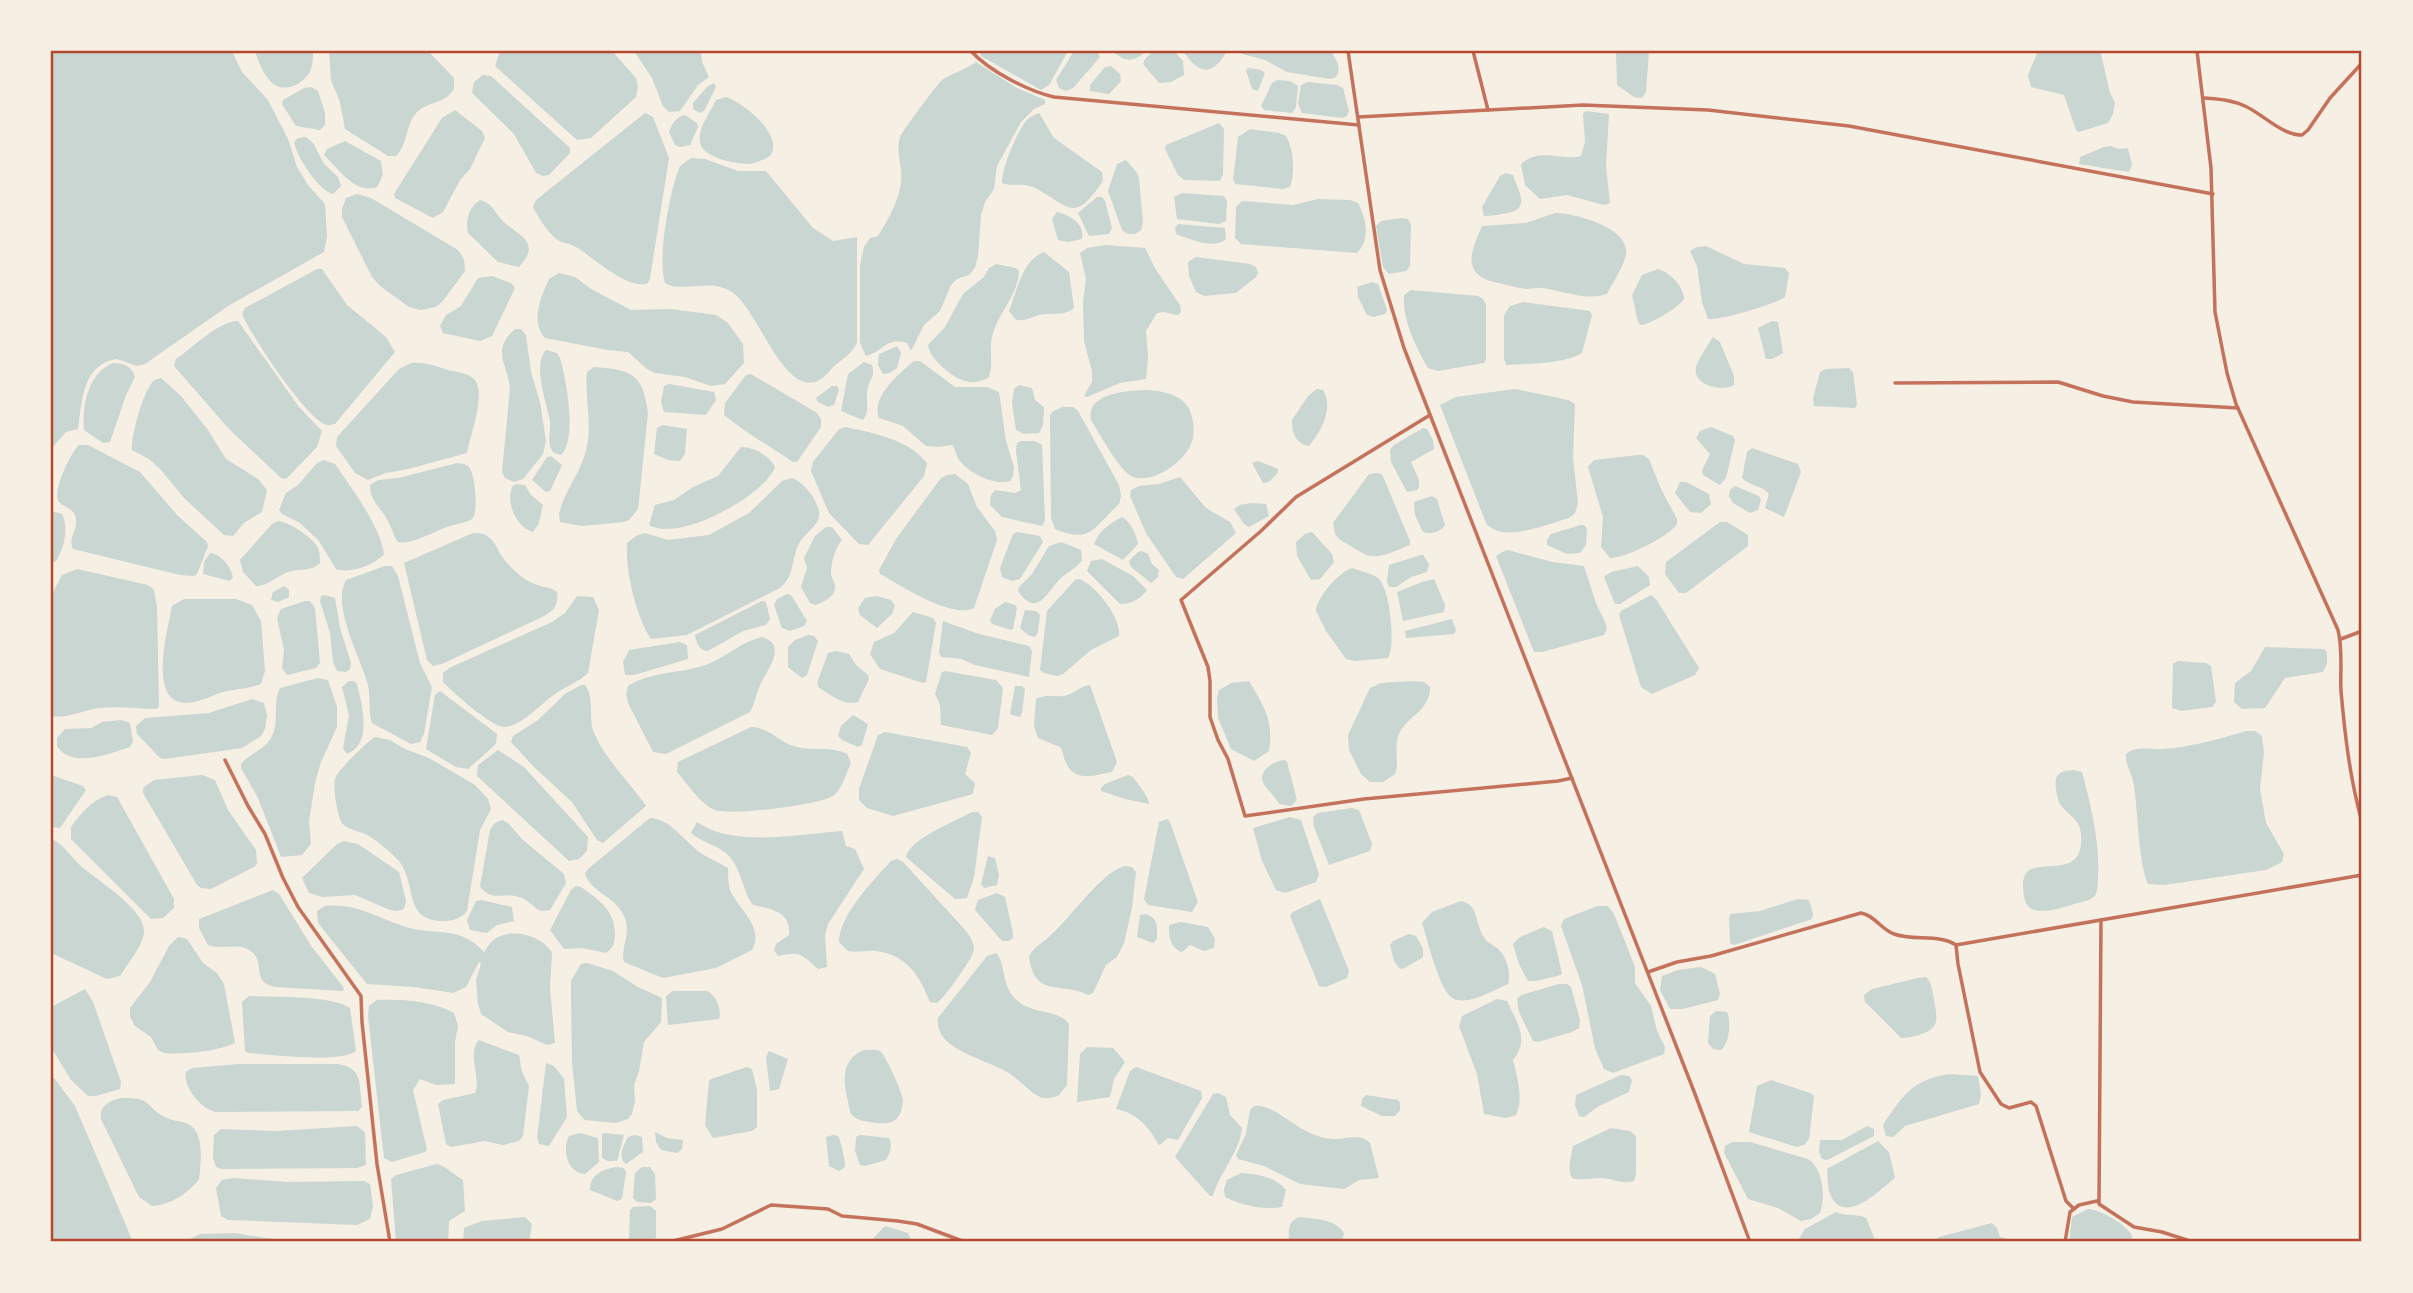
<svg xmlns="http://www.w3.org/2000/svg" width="2413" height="1293" font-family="Raleway,sans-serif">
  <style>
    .water { fill: #c9d6d2 }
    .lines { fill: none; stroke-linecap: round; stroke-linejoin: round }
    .minor { stroke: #c5725c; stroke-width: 3.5 }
    .tertiary { stroke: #c5725c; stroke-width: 3.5 }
    .neatline { fill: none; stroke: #b5482f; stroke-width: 2.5 }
  </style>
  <rect width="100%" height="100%" fill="#f6efe4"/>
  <g class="water">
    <path d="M51 51H232L242 72 268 100 288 139 297 167 308 185 325 204 327 236 324 252 228 306 145 364 137 366 117 359C82 364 82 402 78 429L66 432 51 449Z"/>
    <path d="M255 51H313C313 58 313 66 309 73 301 86 282 94 270 81 263 73 258 61 255 51Z"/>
    <path d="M329 51H428L454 78V89C445 104 429 101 417 112 406 123 408 144 396 156H388L345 129 340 102 331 80Z"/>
    <path d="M500 51H612L636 78 638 86 636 97 591 138 577 140 495 66Z"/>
    <path d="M634 51H701L702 62 709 77 698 85 680 111 669 112 663 106 652 78Z"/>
    <path d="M979 51H1068L1049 85 1041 90 981 56Z"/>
    <path d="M1074 51H1097L1100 57 1073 88 1066 91 1059 88 1056 80Z"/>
    <path d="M1113 51H1146C1134 63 1124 62 1113 51Z"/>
    <path d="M1153 51H1174L1183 61 1184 75 1171 82 1159 83 1143 64 1145 59Z"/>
    <path d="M1183 51H1227C1211 78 1199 74 1183 51Z"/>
    <path d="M1240 51H1331C1336 60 1343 68 1335 78L1330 79 1287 72 1265 60 1242 54Z"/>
    <path d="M1616 51H1649L1646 92 1642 98 1634 97 1617 85Z"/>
    <path d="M2038 51H2057L2061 53 2064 51H2098L2101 54 2110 93 2115 103 2113 114 2108 123 2079 132 2076 130 2064 95 2031 87 2028 75Z"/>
    <path d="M976 62 1017 88 1045 100V104L1034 109 1021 122 997 166 994 189 985 202 981 215 978 256 975 268 969 275 957 279 951 285 940 311 924 325 911 351 907 343C885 337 883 352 866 356L860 343V265L864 247 870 238 878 236C890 217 904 192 901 169 899 158 897 148 900 137 902 132 938 83 942 80 953 73 965 70 976 62Z"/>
    <path d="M1111 66 1120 74 1121 81 1109 94 1090 91V85L1105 67Z"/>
    <path d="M1248 68 1261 70 1265 73 1258 91 1252 89 1246 70Z"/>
    <path d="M483 75 491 76 570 148V153L549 175 543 176 536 173 514 134 472 93 474 82Z"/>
    <path d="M1277 80 1290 81 1298 86 1296 107 1292 113 1264 110 1261 106 1272 83Z"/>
    <path d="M1308 82 1337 85 1343 88 1349 111 1347 116 1343 118 1302 113 1298 104 1301 85Z"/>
    <path d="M714 83 716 87 704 111 700 113 693 109V103L707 87Z"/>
    <path d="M311 87 318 91 325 113V125L320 130 296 126 282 104 283 100 304 88Z"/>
    <path d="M726 97C743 102 785 136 770 156 764 160 756 163 749 164 736 164 702 158 700 142 697 130 711 111 716 100Z"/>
    <path d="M455 110 482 131 485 138 470 169 460 180 443 212 433 218 395 198 394 194 442 118Z"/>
    <path d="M1586 111 1609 114 1606 166 1610 203 1604 205 1567 195 1540 199 1525 185 1521 164C1540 147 1560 161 1581 156L1585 142 1583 114Z"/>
    <path d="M645 113 653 117 669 158 650 278 648 283C628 291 593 257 576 247 569 243 561 243 555 238 547 231 538 217 533 207L536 200Z"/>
    <path d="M1039 113 1054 138 1102 172 1103 181C1073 225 1070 206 1035 188 1023 182 1012 187 1002 183 1001 170 1018 128 1028 119 1031 116 1035 115 1039 113Z"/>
    <path d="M685 115 697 123 698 127 690 145 680 147 675 145 669 132C671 125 677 116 685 115Z"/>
    <path d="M1219 123 1224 129 1223 174 1220 181 1184 180 1178 175 1165 149 1166 145Z"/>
    <path d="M1250 129 1279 133 1286 136C1294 150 1295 173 1290 187L1283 189 1235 184 1233 180 1238 137Z"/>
    <path d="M306 137 313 143 324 164 338 177 341 186 333 194C318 190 297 157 294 142L298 138Z"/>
    <path d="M345 141 381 161 383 175 377 187C355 195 338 168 324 155L327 149Z"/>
    <path d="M2111 146 2118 149 2128 148 2132 165 2129 172 2079 164 2080 157 2104 147Z"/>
    <path d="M691 158 705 159 738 171H766L813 228 833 241 857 237V342C853 354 840 360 831 369 827 374 822 380 815 382 782 392 757 308 732 292 709 277 683 294 665 283 657 259 670 189 680 166Z"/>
    <path d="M1126 160 1137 173 1139 179 1143 222 1141 230 1135 234H1128L1122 230 1108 191 1117 164Z"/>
    <path d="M1506 173 1513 175C1518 191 1531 208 1508 213 1500 214 1492 216 1484 216L1482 207 1500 176Z"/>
    <path d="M1182 193 1224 196 1227 201 1226 221 1219 224 1177 219 1174 197Z"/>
    <path d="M357 194 371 198 458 250 464 259 465 271 442 302 436 307 421 310 409 307 380 286 372 277 342 217V209L346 198Z"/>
    <path d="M1097 197H1102L1105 201 1112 228 1109 234 1089 236 1078 213Z"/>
    <path d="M1318 199 1350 200 1358 203C1366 218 1371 240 1357 253L1241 244 1235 238 1236 207 1242 201 1293 205Z"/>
    <path d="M480 200C492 203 493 210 501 219 515 235 544 240 519 267L498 262 468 233C465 219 469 208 480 200Z"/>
    <path d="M1057 212C1070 215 1085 224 1082 239L1068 242 1058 240 1052 219Z"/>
    <path d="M1555 213C1573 213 1630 227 1626 254 1624 266 1613 282 1607 294 1586 301 1563 291 1543 288 1537 287 1532 289 1526 289 1518 288 1508 285 1499 283 1461 276 1470 253 1482 226L1526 223Z"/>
    <path d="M1401 218 1408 219 1411 225 1410 266 1406 271 1389 274 1383 267 1376 226 1381 221Z"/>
    <path d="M1178 224 1225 228 1226 239C1214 250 1190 239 1176 234L1175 228Z"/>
    <path d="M1105 245 1145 248 1156 270 1180 305 1181 312 1178 315 1163 312 1157 313 1146 331 1148 358 1146 379 1120 383 1087 397 1084 396 1092 382V371L1084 341 1083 302 1086 279 1080 253 1087 248Z"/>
    <path d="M1706 246 1744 264 1785 268 1789 273 1785 297C1776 304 1719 321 1708 319L1702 302 1697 266 1690 251 1697 247Z"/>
    <path d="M1044 252 1069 272 1074 308C1063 317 1052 312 1039 315 1030 318 1026 321 1016 320L1009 311C1017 291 1022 260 1044 252Z"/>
    <path d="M1196 257 1250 264 1256 267 1258 273 1256 277 1236 293 1204 296 1196 292 1189 276 1188 262Z"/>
    <path d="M996 264 1016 268 1019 271C1018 295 1000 311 993 333 988 347 994 363 989 377 981 382 971 384 962 380 951 376 929 358 928 345L945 327 963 294 984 277 989 268Z"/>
    <path d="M317 269H322L347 305 386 337 395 352 335 424C330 425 329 426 324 424 303 413 252 337 242 314L245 308Z"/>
    <path d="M1658 269C1670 273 1683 285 1684 299 1678 308 1651 324 1641 325L1638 322 1632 295 1642 275Z"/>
    <path d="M559 273 575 277 591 289 631 310 671 309 716 315 728 323 743 344 744 363 725 384 711 386 685 377 655 373 647 369 628 352 608 350 545 338C530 321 541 297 549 279Z"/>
    <path d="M492 276 511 283 515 288 492 336 480 341 443 333 440 326 446 315 461 306 478 278Z"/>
    <path d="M1372 282 1378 284 1387 310 1385 314 1373 317 1367 315 1358 297 1357 287Z"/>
    <path d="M1411 290 1478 296 1483 299 1486 305V359L1484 363 1438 371 1428 368C1416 348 1402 319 1404 295Z"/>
    <path d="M1523 302 1590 311 1592 315 1582 353C1562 365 1529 363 1506 365L1504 359V315L1510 306Z"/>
    <path d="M238 321 299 407 322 431 317 447 286 479 281 478 229 429 174 366 176 359C192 348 219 321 238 321Z"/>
    <path d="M1772 321 1778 322 1783 353 1772 359H1766L1758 328Z"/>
    <path d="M515 329H521L526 335 531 372 540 402 546 441 543 454 523 479 514 482 505 478 502 472 510 388C507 363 491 350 515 329Z"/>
    <path d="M1713 337 1720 342 1734 376V385C1723 392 1692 386 1696 367 1697 362 1710 341 1713 337Z"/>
    <path d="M897 346 901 353 897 368 890 373 883 374 878 365 879 354Z"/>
    <path d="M546 350 557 353 560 358C566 378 578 440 561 455L554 453C546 444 551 433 550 421 547 403 532 365 546 350Z"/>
    <path d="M914 361H920L955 387H987L999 392 1006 441 1014 467 1013 476 1010 481C994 486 969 473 959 460 956 456 956 450 952 445L938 447 926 446 903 426 879 418C871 396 899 374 914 361Z"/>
    <path d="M864 362 872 365C876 377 868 381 867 392 866 403 870 411 863 420L841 411 848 374Z"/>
    <path d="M113 363C123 363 132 366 135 377L126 395 110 442 103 443 84 430C82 405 88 373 113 363Z"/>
    <path d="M411 363C424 362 435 366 448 370 456 372 468 373 474 379 487 392 470 436 467 453L408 469 386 473 368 480 355 473 336 446 337 437 399 369Z"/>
    <path d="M594 367C630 370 643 372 648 413L638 509 629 520 624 522 582 526 560 522 559 514C564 492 579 475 585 454 594 426 584 400 587 372Z"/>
    <path d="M1849 368 1853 372 1857 404 1855 408 1814 406 1813 398 1820 372 1826 369Z"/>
    <path d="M751 374 817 413 821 419V427L797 462H793C770 446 746 433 724 415L725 403 746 375Z"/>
    <path d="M161 378 180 395 208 430 226 459 258 479 267 490 262 512 244 523 233 536 224 535 184 498 161 470 149 459 132 450C131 436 142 396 151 384 154 379 155 380 161 378Z"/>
    <path d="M669 384 714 392 716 400 706 415 664 412 661 402 664 386Z"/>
    <path d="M1019 385 1032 388 1035 400 1044 407 1043 425 1039 433 1024 434 1016 430 1012 403 1014 389Z"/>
    <path d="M832 386H837L839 390 834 405 828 407 818 402 816 398Z"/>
    <path d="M1317 389 1323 390C1334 409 1321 431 1309 446 1295 444 1292 432 1292 420L1308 396Z"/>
    <path d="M1515 389 1568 400 1575 404 1573 458 1578 503 1575 513 1569 518C1547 524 1502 544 1486 523L1440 405 1456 397Z"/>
    <path d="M1145 390C1168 391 1190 396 1193 422 1194 429 1194 438 1191 444 1184 462 1153 484 1133 477 1119 471 1100 434 1091 420 1086 393 1126 391 1145 390Z"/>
    <path d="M1062 407H1073L1078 411 1119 485 1121 496 1119 504C1093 528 1091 544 1055 529L1051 518 1050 416 1052 412Z"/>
    <path d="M663 425 687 429 685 454 680 461 668 460 654 454 657 428Z"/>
    <path d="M845 427C873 433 908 439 927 463L924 476 868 545 859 544 829 513 811 471 813 462 828 443 839 429Z"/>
    <path d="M1711 427 1733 436 1735 440 1726 478 1720 485 1703 475 1702 470 1710 454 1696 438 1700 431Z"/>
    <path d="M1423 428 1427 429 1433 440 1434 449 1411 462 1419 480V487L1417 490 1407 492 1391 462 1390 450 1394 445Z"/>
    <path d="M1021 441H1035L1042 445 1045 520 1042 526 1002 517 990 505 991 495 995 490 1015 493 1021 490 1016 451 1017 443Z"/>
    <path d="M79 445H88L140 472 178 516 207 542 208 546 197 574 194 576 180 575 73 549C68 538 76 533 76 522 77 509 66 509 59 502 51 493 71 452 79 445Z"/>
    <path d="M741 447C754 447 770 456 775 467 764 496 679 543 649 525L655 505 674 500 693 487 718 476Z"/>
    <path d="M1752 448 1798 464 1801 472 1784 517 1765 508 1769 494C1762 485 1749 486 1742 478L1747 452Z"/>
    <path d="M1638 455H1643L1649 459 1661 489 1677 519V524C1668 537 1626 558 1610 558L1601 547 1603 517 1588 467 1594 460Z"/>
    <path d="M551 456 562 465 550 491 546 492 532 480 547 457Z"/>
    <path d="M324 460 335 464C351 488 380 525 384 554 375 565 350 574 336 569L319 541 300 523 282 514 279 510 286 493 298 485 317 463Z"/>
    <path d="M1258 461 1278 469V472L1269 482 1263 483 1252 463Z"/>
    <path d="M457 463C460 463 465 464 468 466 475 471 479 513 472 519 466 523 456 524 450 526 437 530 409 546 398 542 393 535 392 528 388 521 381 507 370 502 370 485L378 480 398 478Z"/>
    <path d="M1376 473 1382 474 1410 541V545C1370 561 1375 561 1339 539L1335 534 1333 523 1369 474Z"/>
    <path d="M955 474 968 484 977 507 995 531 997 540 974 608C951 619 902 586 880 574L879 570 896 539 941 478 947 475Z"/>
    <path d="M1180 477 1206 508 1230 522 1236 533 1183 579 1176 577 1146 533 1130 496 1131 490 1139 486 1159 484Z"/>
    <path d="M792 478C805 482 826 509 817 522 811 532 801 536 797 548 791 564 794 576 780 588L687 635 651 639C636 617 625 569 627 543L636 536 645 533 668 540 709 535 749 513 782 481Z"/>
    <path d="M1680 482H1686L1709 494 1711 504 1701 513 1690 512 1675 493Z"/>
    <path d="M516 484 525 485 531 495 543 505 539 523 533 532C516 527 506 503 512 487Z"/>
    <path d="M1735 486 1759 496 1761 500 1758 510 1750 513 1733 503 1729 496 1730 490Z"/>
    <path d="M1432 496 1437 499 1445 525C1441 532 1430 535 1423 532L1415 515 1414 502Z"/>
    <path d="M1251 503 1266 504 1269 516 1249 527 1244 524 1234 509 1240 505Z"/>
    <path d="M51 511 62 514C69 528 64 549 56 561L51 563Z"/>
    <path d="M1122 517C1129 520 1137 535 1138 544L1123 560 1094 544C1098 532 1110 523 1122 517Z"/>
    <path d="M278 521C289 522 310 536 317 546 320 551 320 558 320 563 311 572 300 568 288 572 276 576 269 586 256 586L243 572 240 560 272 524Z"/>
    <path d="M1720 522H1727L1748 535V546L1686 593H1679L1665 574 1666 562Z"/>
    <path d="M1581 525H1584L1587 529 1586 545 1580 553 1567 554 1547 545V540L1551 534Z"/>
    <path d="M826 527H832L842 540C835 548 831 563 831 573 831 577 834 581 835 585 836 597 825 601 816 605L810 603 801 587 807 568 804 558 815 536Z"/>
    <path d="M1017 532 1040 536 1043 542 1020 579 1012 581 1002 577 1000 568 1013 534Z"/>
    <path d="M1312 532 1332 554 1334 562 1320 579 1311 580 1297 556 1296 542 1305 534Z"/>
    <path d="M473 533C496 532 494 549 508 564 517 574 528 583 541 586 548 588 552 588 557 592 559 607 552 612 540 618L442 664 433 666 427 660 404 563Z"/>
    <path d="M1061 542 1081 550 1082 560C1076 569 1067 572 1060 579 1047 592 1037 619 1018 591L1019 587 1032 574 1049 546Z"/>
    <path d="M1508 550 1552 562 1584 566 1596 603 1605 622 1607 629 1604 635 1542 652H1534L1496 556 1502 552Z"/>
    <path d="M1142 551 1148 554 1152 564 1159 570 1158 577 1151 583 1131 567 1129 561 1138 552Z"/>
    <path d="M210 553C221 554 230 566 233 577L230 581 203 574 204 562Z"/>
    <path d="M1421 555H1423L1429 564 1427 572 1411 577 1396 587H1389L1387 581 1389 565Z"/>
    <path d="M1102 559 1133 576 1147 590C1142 598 1130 605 1120 604L1087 571 1091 561Z"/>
    <path d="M385 566H392L398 576 420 663 432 687 424 734 420 742 411 744 372 723C368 711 371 698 368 685 361 658 331 606 346 580Z"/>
    <path d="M1638 566 1649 577 1650 585 1620 604H1615L1604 577 1611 572Z"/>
    <path d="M1352 568C1360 571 1371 573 1378 578 1390 587 1396 647 1388 658L1355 661 1346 659 1326 631 1316 611C1316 598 1340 571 1352 568Z"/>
    <path d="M77 569 148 585 154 590 157 607 159 707 156 709C138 709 119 706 100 708 83 710 68 719 51 716V596L62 575Z"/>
    <path d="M1079 579C1095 584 1122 619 1119 636L1091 650 1063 674 1057 676 1044 673 1040 670 1047 611 1075 580Z"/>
    <path d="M1434 579 1445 605 1444 612 1403 621 1397 592 1422 582Z"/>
    <path d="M284 586 289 590V597L278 602 271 600 273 592Z"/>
    <path d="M787 594 791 595 807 621 804 626 790 631 782 628 774 605 777 599Z"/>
    <path d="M325 595 335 598 340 628 351 663 350 669 346 672 337 671 333 662 330 633 320 601 321 596Z"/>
    <path d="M1651 595 1656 599 1699 668 1695 675 1652 694 1641 687 1619 615 1621 611Z"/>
    <path d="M577 596 593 597 599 610 588 673C578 683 562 688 551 697 538 707 522 725 505 727 492 728 453 692 443 682V673L449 668 552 622 565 613Z"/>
    <path d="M876 596 891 600 895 606 892 614 877 628 860 615 858 608 865 598Z"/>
    <path d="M184 599H236L252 605 261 621 265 671 261 684C249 689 235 689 223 692 211 696 198 703 186 703 147 703 168 629 172 606Z"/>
    <path d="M305 601H310L315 608 320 663 316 668 287 675 282 668 284 650 277 618 281 609Z"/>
    <path d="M762 601 766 602 770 619 766 625 743 631 708 651C699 651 696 642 695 635Z"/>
    <path d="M1005 602 1015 605 1017 608 1013 629 1011 630 992 624 990 620 995 609Z"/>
    <path d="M1025 610 1036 611 1040 615 1038 632 1035 637 1028 635 1020 628Z"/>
    <path d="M913 612 933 618 936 623 926 682 923 683 880 669 870 654 874 642 894 633Z"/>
    <path d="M1452 619 1456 630 1454 634 1406 638 1405 631Z"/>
    <path d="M943 621 979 634 1029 646 1032 651 1029 677 975 665 961 659 941 657 939 652Z"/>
    <path d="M808 635 814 636 818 641 807 675 802 678 788 667V647L795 640Z"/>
    <path d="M762 637C789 645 766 671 760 685 756 694 755 703 750 712L666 754 653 752 628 703 626 694 628 686C653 670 687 674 713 662 729 654 744 641 762 637Z"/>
    <path d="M680 642 687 645 688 659 634 675H625L623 662 629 650Z"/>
    <path d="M2265 647 2324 649 2327 652V664L2323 672 2285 678 2265 708 2242 709 2234 702 2235 683 2251 671Z"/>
    <path d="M836 651 849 654 856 665 868 675 869 679 858 702C845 707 830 694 819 688L817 683 828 653Z"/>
    <path d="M2178 661 2206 663 2211 666 2216 702 2212 707 2181 711 2172 708 2173 664Z"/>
    <path d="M945 671 996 680 1003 688 998 728 992 735 941 725 940 705 935 694 942 672Z"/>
    <path d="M318 678 328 680 337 707V727L321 762 315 783 309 822 311 844 302 855 281 857 258 798 241 768V764C249 754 264 750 271 738 280 722 272 704 280 688Z"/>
    <path d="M349 681H354L357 684C362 705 373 744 347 754L343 748 349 715 342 687Z"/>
    <path d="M1249 681C1264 707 1274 720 1269 751L1254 761 1231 749 1218 718 1217 698 1219 690 1231 683Z"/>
    <path d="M1411 681 1424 682 1430 687C1430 711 1408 715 1399 734 1393 747 1400 761 1395 774L1383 782H1370L1361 774 1349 750 1348 735 1370 688 1381 683Z"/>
    <path d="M581 685H585C595 698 588 718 594 733 607 762 629 781 646 806L603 843 597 840 572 802 534 767 511 742 513 736 538 720 565 694Z"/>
    <path d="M1090 685 1117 762 1112 772C1096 775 1075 783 1066 763 1063 757 1064 752 1060 747L1038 738 1034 726 1036 699C1046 694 1053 697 1064 696 1074 694 1080 686 1090 685Z"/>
    <path d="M1015 686H1022L1025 689 1022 713 1020 717 1010 714Z"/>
    <path d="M440 691 497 734 496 744 468 769 456 767 426 749 435 695Z"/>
    <path d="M252 699 264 703 267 715 265 729 261 736 242 748 165 759 160 758 137 734 136 726 145 718 209 713Z"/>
    <path d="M853 715 868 724 862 745 858 747 842 740 838 736 841 726Z"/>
    <path d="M121 720 130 723 133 741 130 747C109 754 71 769 57 746V738L65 729 91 728 102 722Z"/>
    <path d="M751 727C769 727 779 743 797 747 813 751 832 746 847 754L851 763C846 774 842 789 833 796 819 805 730 816 715 810 701 805 687 783 677 772L678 762Z"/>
    <path d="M2246 731H2255L2262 736 2264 753 2260 789 2266 823 2284 854 2282 862 2266 870 2164 885 2148 884C2138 861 2138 811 2134 786 2133 774 2125 766 2126 754 2136 745 2151 750 2163 749 2192 747 2219 739 2246 731Z"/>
    <path d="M885 732 967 747 971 753 965 774 975 783 973 794 893 816 867 808 859 800V789L878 735Z"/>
    <path d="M375 737 390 740 405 749 429 758 475 785 488 799 491 809 480 830 467 911C462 918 453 921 444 921 402 922 418 882 398 860 390 851 378 842 369 836 361 831 351 831 344 825 337 820 333 787 335 779 336 772 369 740 375 737Z"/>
    <path d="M498 750 524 767 588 837 587 851 579 859 569 861 477 776 478 765Z"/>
    <path d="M1285 760 1287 762 1297 800 1291 806 1279 804C1275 797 1270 792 1265 786 1255 772 1273 761 1285 760Z"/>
    <path d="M2073 770 2082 772C2092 809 2102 851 2097 890L2095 896 2089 900C2075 903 2044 916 2032 909 2026 906 2025 901 2024 896 2016 851 2056 876 2075 859 2081 853 2082 842 2081 834 2080 818 2067 815 2060 804 2057 799 2057 794 2056 789 2054 774 2059 771 2073 770Z"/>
    <path d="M51 775 83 786 86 790 60 828 51 827Z"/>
    <path d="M202 775 215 780 228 810 256 850 257 864 254 867 211 889 201 888 197 885 143 793V788L154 780Z"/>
    <path d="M1128 775 1133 777C1138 784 1149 797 1149 804L1125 799 1101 791V788L1105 784Z"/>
    <path d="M108 795 117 797 174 899V908L163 918 151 919 71 839V827C81 813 91 801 108 795Z"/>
    <path d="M1352 808 1359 810 1372 844 1370 851 1329 865 1314 827 1313 817 1318 813Z"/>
    <path d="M972 812H978L982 817 974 877 967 898 955 899 906 857C909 839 956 821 972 812Z"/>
    <path d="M1290 817 1301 820 1319 874 1316 882 1285 893 1276 890 1262 861 1253 828Z"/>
    <path d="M650 818C670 818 687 844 702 854 710 859 720 863 728 868 728 875 728 883 730 890 738 909 765 927 752 950L716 968 663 978 624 962C620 946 633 933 623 914 615 897 591 892 585 874L588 869Z"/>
    <path d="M1167 819 1170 822 1198 902 1192 912 1148 905 1144 899 1159 822Z"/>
    <path d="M502 820 508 823 523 840 564 874 566 883 550 910 541 911C534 908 529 901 522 898 507 891 490 903 480 886L490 830 495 823Z"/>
    <path d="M697 822C734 848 799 834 842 831L846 846 855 849 864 869 828 924 825 935 827 967 818 969C801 954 801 951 778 956L774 950 776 944 789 935C791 911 771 909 753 905 742 890 742 870 729 856 719 845 702 843 691 833Z"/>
    <path d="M51 838C67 847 70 857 82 867 98 881 147 910 144 933 142 947 128 963 120 976L107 979 51 953Z"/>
    <path d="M344 841 358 844 399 872 406 901 404 909 397 911 390 910 355 895 323 897 309 893 302 878 337 844Z"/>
    <path d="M988 856 995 858 999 875 997 885 984 888 981 884Z"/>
    <path d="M897 859 903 862 967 932C971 939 976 945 973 953 969 963 945 997 937 1003L930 1002C919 975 907 955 876 951 866 950 857 953 848 951L839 942C839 915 874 880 891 861Z"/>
    <path d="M1124 866 1132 867 1136 872 1132 908 1124 943 1117 957 1106 965 1093 993 1088 995C1061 981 1034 999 1029 956 1035 946 1044 942 1052 934 1072 916 1100 874 1124 866Z"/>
    <path d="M576 886 581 887C600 901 614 909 615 934 615 943 613 948 606 953L582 948 564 949 550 930 571 890Z"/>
    <path d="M273 890 279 894 312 947 344 988 343 991 275 987C250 981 266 964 252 952 239 941 222 951 208 945L199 928V919Z"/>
    <path d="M997 893 1005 897 1013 933V938L1009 941H1002L975 910 978 900Z"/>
    <path d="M1320 899 1349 971 1347 978 1326 987 1319 986 1290 916 1293 912Z"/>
    <path d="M1798 899 1809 900 1813 914 1812 919 1734 945 1730 943 1729 918 1730 914 1760 911Z"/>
    <path d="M481 900 512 907 514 921 497 925 487 933 470 930 467 920 476 901Z"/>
    <path d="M1461 901C1479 904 1475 925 1484 937 1487 943 1492 944 1497 948 1506 955 1512 974 1508 984 1493 990 1471 1005 1454 999 1440 994 1427 938 1422 923L1432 912Z"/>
    <path d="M325 906C357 903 375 917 403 926 434 937 459 924 484 952 487 948 490 942 495 939 512 927 543 936 552 953L550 988 555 1043 547 1045 527 1036 508 1032 481 1014 478 1004 476 980 481 964 479 962 466 987 453 993 414 987 367 984 318 923 317 911Z"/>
    <path d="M1597 906H1608L1614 914 1635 967V983L1651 1006 1657 1031 1665 1047 1664 1054 1613 1073 1604 1069 1595 1048 1582 985 1561 926 1564 919Z"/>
    <path d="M1145 914C1159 918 1157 926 1157 939L1153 943 1137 937 1140 915Z"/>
    <path d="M1181 922 1208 927 1215 939 1214 948 1204 951 1190 945 1182 952C1170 948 1169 937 1169 925Z"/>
    <path d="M1544 927 1552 931 1562 973 1561 975 1536 981H1528L1519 964 1513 944 1520 937Z"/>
    <path d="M1409 934 1416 936 1423 949V957L1405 968 1400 969 1394 961 1390 945 1393 941Z"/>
    <path d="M178 937 187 939 203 963 217 973 224 984 235 1043C219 1051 182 1055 164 1053L158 1050 151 1037 135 1026 130 1017V1008L150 982 169 946Z"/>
    <path d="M996 953C1006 961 1000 988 1019 1002 1033 1014 1058 1009 1069 1024L1067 1085 1059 1095C1053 1098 1045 1100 1038 1096 1027 1090 1018 1078 1007 1072 987 1059 934 1050 938 1018L987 956Z"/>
    <path d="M587 963 613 971 638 987 662 998 661 1022 644 1042 639 1071 634 1085 635 1101 632 1114 628 1119 616 1123 585 1120 577 1111 572 1062 571 994V981L581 964Z"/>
    <path d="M1701 967 1715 974 1720 994 1718 1000 1683 1009H1670L1660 990 1662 976 1678 970Z"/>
    <path d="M1918 978 1926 977C1932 983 1932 990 1934 999 1937 1019 1941 1028 1919 1035 1912 1037 1908 1038 1901 1038L1865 1002 1864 995 1872 989Z"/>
    <path d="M1559 984H1567L1571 987 1580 1020 1579 1028 1572 1032 1538 1042 1533 1041 1519 1012 1517 999 1521 995Z"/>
    <path d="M85 989 93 1002 121 1082 120 1089 96 1096H88L71 1080 51 1047V1007Z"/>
    <path d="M673 991H708C716 996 720 1007 720 1016L719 1019 668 1025 666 996Z"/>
    <path d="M249 996C274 997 331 995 350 1008L356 1051C342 1063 269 1055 248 1053L245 1051 242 1002Z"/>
    <path d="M1497 999 1507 1001C1517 1023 1530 1039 1513 1060 1517 1077 1524 1099 1516 1115L1506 1118 1484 1114 1477 1074 1459 1026 1462 1016Z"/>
    <path d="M377 1000C401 999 433 1001 454 1013L458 1026 455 1042V1084L436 1085 420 1079 413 1090 427 1150 425 1152 392 1162 384 1158 368 1016 369 1006Z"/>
    <path d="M1716 1011 1727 1012C1731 1022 1730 1042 1721 1050L1713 1049 1708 1043 1710 1016Z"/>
    <path d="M479 1040 519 1055 522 1072 529 1086 523 1136 519 1141 503 1145 485 1141 451 1147 446 1144 438 1104 443 1100 475 1093C482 1076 466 1055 479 1040Z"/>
    <path d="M1087 1047 1113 1048 1125 1062 1114 1079 1110 1097 1077 1102 1080 1054Z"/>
    <path d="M864 1050C869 1050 876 1049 880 1051 885 1054 903 1094 903 1100 901 1125 889 1125 869 1122 864 1121 857 1120 853 1116 849 1113 849 1106 848 1101 843 1081 841 1059 864 1050Z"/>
    <path d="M769 1051 788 1059 779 1089 770 1091 766 1057Z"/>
    <path d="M546 1063 554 1066 564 1079 567 1117 549 1146 539 1144 537 1138Z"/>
    <path d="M239 1064H337C363 1067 359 1084 362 1107L358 1111 216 1112C201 1110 182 1085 186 1072L192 1068Z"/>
    <path d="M747 1067 752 1069 757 1090V1127L752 1131 713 1138 705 1125 709 1081 711 1079Z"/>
    <path d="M1136 1067 1201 1091 1202 1098 1178 1140 1168 1138 1160 1145 1158 1144C1149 1127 1137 1113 1116 1109L1130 1071Z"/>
    <path d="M51 1074 75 1106 133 1242H51Z"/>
    <path d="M1949 1074 1978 1076 1981 1094 1979 1104 1905 1126 1893 1137 1886 1136 1883 1125C1903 1095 1912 1080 1949 1074Z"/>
    <path d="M1621 1075 1629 1076 1632 1080 1629 1092 1599 1106 1584 1117 1579 1116 1575 1105 1576 1095Z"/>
    <path d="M1771 1080 1810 1093 1814 1096 1809 1139 1804 1145 1797 1147 1749 1132 1757 1086Z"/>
    <path d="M1218 1093 1226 1097 1230 1115 1242 1128C1240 1152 1219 1173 1213 1196H1210L1175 1157 1213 1094Z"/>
    <path d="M1366 1095 1398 1100 1400 1103V1110L1395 1116H1382L1361 1106 1362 1099Z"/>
    <path d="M121 1098C153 1097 144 1106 165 1117 173 1122 184 1120 191 1126 204 1134 201 1166 199 1179 190 1192 169 1206 152 1206L139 1197 101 1119C99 1105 110 1101 121 1098Z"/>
    <path d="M1254 1106C1277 1103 1300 1138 1333 1139 1347 1140 1358 1132 1370 1143L1379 1178 1359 1180 1344 1189 1300 1184 1264 1166 1238 1159 1236 1155 1246 1134 1250 1110Z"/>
    <path d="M357 1126 365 1132 366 1165 357 1168 222 1169 216 1167 213 1158 214 1135 221 1129 276 1131Z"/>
    <path d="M1867 1126 1874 1129V1136L1827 1160 1822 1159 1819 1152 1820 1140H1842Z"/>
    <path d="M1611 1128 1630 1131 1636 1136V1174L1634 1181C1619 1185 1614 1178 1600 1178 1590 1178 1582 1181 1572 1178 1567 1169 1571 1156 1573 1146Z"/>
    <path d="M655 1132 667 1138 683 1140 682 1149 677 1153 661 1150 656 1142Z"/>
    <path d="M580 1133 598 1138 599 1162 585 1174C567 1173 562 1150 569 1136Z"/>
    <path d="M605 1133 624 1135 617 1161H608L602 1158V1134Z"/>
    <path d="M635 1135 642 1137 643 1152 626 1164C617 1156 624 1145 628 1137Z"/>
    <path d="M833 1135 838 1136C841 1140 845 1161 845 1167L839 1171 829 1166 826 1137Z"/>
    <path d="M860 1135 889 1138C893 1145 890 1153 886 1160L865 1166 860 1165 855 1151 856 1137Z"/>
    <path d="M1878 1141 1889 1152 1895 1178C1881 1189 1845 1226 1831 1196 1827 1189 1828 1177 1827 1169Z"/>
    <path d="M1732 1142H1750L1808 1159C1823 1168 1826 1197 1820 1213L1811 1219 1801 1221 1778 1208 1748 1199 1724 1153 1725 1146Z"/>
    <path d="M437 1164C445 1166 455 1175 463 1180L465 1211 449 1221 448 1242H396L391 1179 396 1175Z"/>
    <path d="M616 1167 624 1168 626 1172 622 1199 617 1201 590 1190C590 1174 602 1170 616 1167Z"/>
    <path d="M642 1167H650L655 1174 656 1199 651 1203 637 1202 633 1198 635 1173Z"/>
    <path d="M1241 1173C1257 1174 1276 1177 1286 1190L1282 1207C1261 1210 1244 1206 1225 1197L1224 1189 1227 1180Z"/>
    <path d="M233 1178 287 1182 364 1181 370 1184 373 1206 370 1219 357 1225 228 1220 221 1216 216 1188 222 1180Z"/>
    <path d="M650 1206 656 1211V1238L635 1242 629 1240 630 1210 633 1207Z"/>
    <path d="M2088 1209C2100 1209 2127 1225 2132 1236L2131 1242H2069L2072 1217Z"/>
    <path d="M1836 1212C1846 1217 1857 1213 1866 1218L1876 1242H1797L1805 1229Z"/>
    <path d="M525 1217 532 1224 529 1242H463L464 1228 482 1221Z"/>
    <path d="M1300 1217C1315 1219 1336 1219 1344 1233L1342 1242H1289C1289 1231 1287 1221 1300 1217Z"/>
    <path d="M1992 1223 1997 1228 2000 1237 2023 1242H1933L1939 1237Z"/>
    <path d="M885 1226 908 1233 912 1242H870Z"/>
    <path d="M234 1233 292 1242H184L200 1234Z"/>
  </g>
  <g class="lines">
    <g class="minor">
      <path d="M971 51C989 71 1028 91 1054 97L1359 125"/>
      <path d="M1348 51 1380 270 1404 348 1695 1094 1750 1242"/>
      <path d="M1473 51 1488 110"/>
      <path d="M2204 98C2219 99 2233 100 2247 107 2265 116 2282 135 2302 135L2308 130 2330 98 2362 63"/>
      <path d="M1358 117 1583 105 1708 110 1849 126 2213 194"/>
      <path d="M1895 383 2058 382 2103 396 2133 402 2238 408"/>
      <path d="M1430 415 1296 497 1261 531 1181 600 1208 667 1210 681V717L1218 740 1228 759 1245 816 1364 799 1558 781 1572 778"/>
      <path d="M2341 639 2362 631"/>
      <path d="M225 760 248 806 265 834 283 878 298 907 361 996 362 1022 377 1164 390 1242"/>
      <path d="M2101 920 2099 1204 2134 1227 2162 1232 2193 1242"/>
      <path d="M1956 945 1958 964 1980 1072 2001 1104 2009 1108 2031 1102 2036 1106 2066 1201 2073 1208"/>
      <path d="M1648 972 1677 962 1711 956 1861 913C1874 915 1882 930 1894 934 1913 941 1940 934 1956 945L2362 875"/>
      <path d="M669 1242 722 1229 771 1205 828 1209 842 1216 898 1221 917 1224 965 1242"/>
      <path d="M2065 1242 2070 1212 2079 1205 2097 1201"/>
    </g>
    <path class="tertiary" d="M2197 51 2211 168 2215 312 2227 373 2236 404 2338 630C2343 649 2340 671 2341 691 2345 736 2350 779 2362 822"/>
  </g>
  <rect width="2413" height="1293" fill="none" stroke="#f6efe4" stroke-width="105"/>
  <rect x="52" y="52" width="2308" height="1188" class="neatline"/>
</svg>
